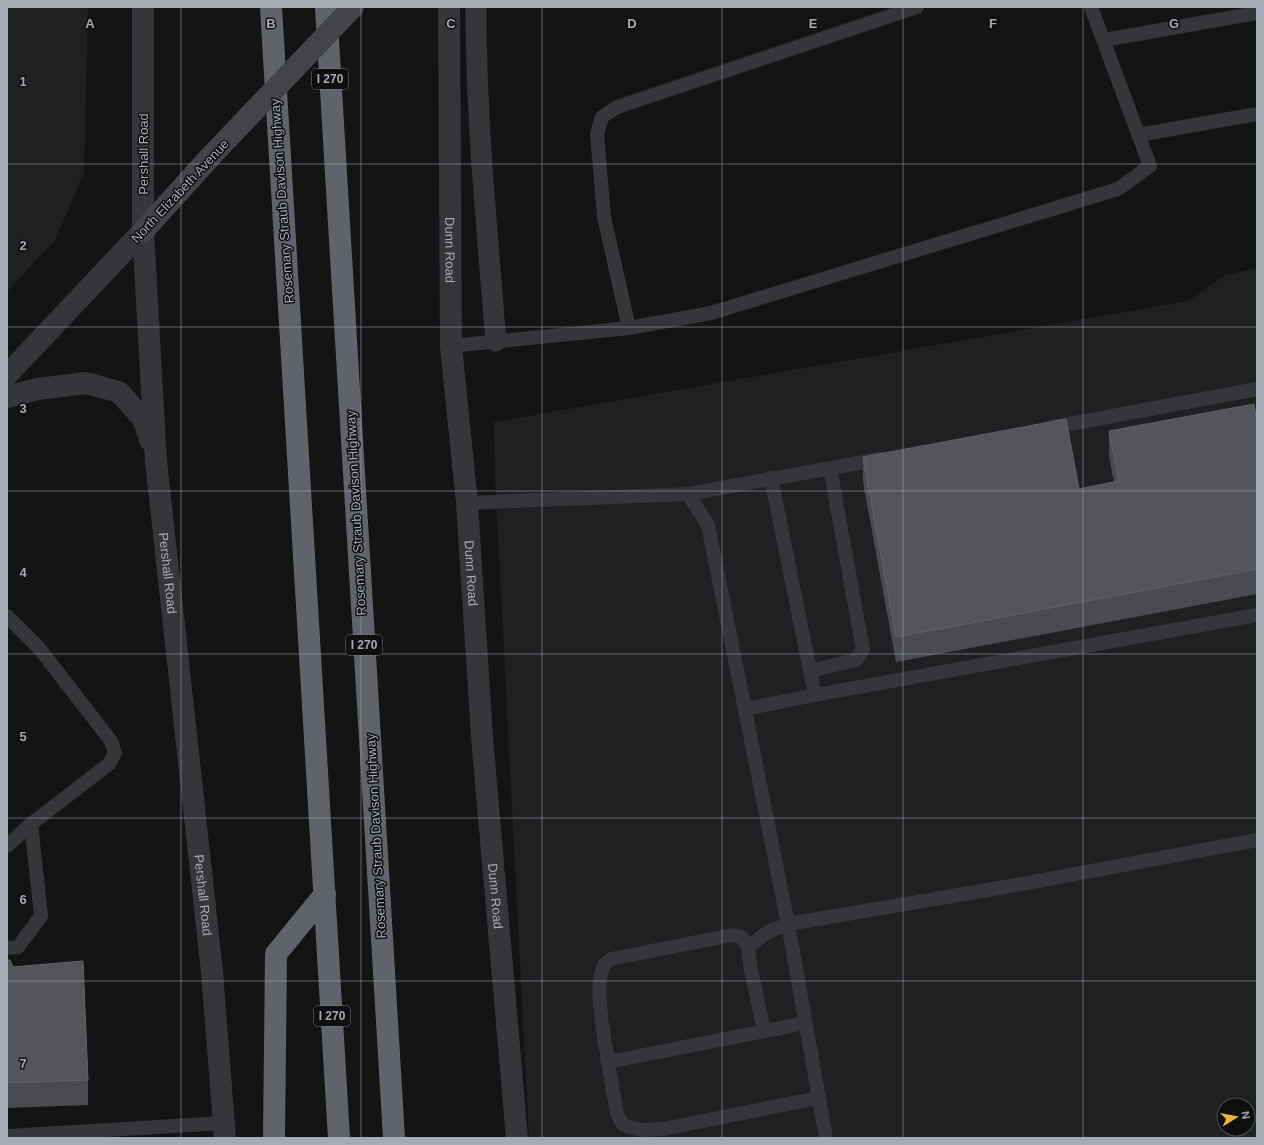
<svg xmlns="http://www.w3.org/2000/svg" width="1264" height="1145" font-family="Arial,sans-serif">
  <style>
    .built { fill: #202022; fill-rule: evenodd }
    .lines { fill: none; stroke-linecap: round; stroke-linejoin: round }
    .service { stroke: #35353a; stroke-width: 14 }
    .pedestrian { stroke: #35353a; stroke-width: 21 }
    .tertiary { stroke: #35353a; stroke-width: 22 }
    .secondary { stroke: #43444a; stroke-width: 22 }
    .motorway { stroke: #61636b; stroke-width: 22 }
    .secondary-bridge { stroke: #43444a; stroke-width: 22 }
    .wall { fill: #4a4b50 }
    .building { fill: #54555b; stroke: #616369 }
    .grid { fill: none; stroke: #a6aab5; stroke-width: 1; stroke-opacity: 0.55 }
    .labels { text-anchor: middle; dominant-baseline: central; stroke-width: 3; stroke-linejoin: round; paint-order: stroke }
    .shield { fill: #0f0f10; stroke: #797c84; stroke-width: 1 }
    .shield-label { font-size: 12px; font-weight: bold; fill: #a6aab5 }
    .street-label { font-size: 13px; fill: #a6aab5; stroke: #0f0f10 }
    .grid-label { font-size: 13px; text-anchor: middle; font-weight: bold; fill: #a6aab5; stroke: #0f0f10; stroke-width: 3; stroke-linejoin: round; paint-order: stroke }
  </style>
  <rect width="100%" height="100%" fill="#141415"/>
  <g class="built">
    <path d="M7 7H88L84 172 56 239 7 292Z"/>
    <path d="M1257 268V1138H529L495 476 494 422 1188 301 1225 275ZM1224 1105H1248V1129H1224Z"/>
  </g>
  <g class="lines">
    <g class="service">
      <path d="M1104 40 1257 13"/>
      <path d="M1138 135 1257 114"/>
      <path d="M629 328 604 217 597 134 602 117 617 107 917 7"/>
      <path d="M451 346 629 328 711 313 1118 189 1150 166 1091 7"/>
      <path d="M1048 428 1257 389"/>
      <path d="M771 478 815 695"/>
      <path d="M688 494 880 459"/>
      <path d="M467 503 688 494 708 525 788 924 826 1138"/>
      <path d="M7 616 39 648 111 741 115 753 109 764 31 824 7 846"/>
      <path d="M810 671 856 660 863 650 830 468"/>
      <path d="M745 709 815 695 1257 615"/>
      <path d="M748 947 768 932 788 924 1011 886 1257 840"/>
      <path d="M7 948 18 947 41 916 31 824"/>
      <path d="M805 1023 608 1062 617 1114 623 1125 641 1130 663 1129 818 1098"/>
      <path d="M608 1062C605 1038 593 987 604 966 605 963 609 961 611 959L732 935 742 937 748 947 751 970 764 1031"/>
      <path d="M7 1136 224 1123"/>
    </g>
    <path class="pedestrian" d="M476 7C476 119 487 230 496 341"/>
    <g class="tertiary">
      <path id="s1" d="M143 7V231L156 461 212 972 225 1138"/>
      <path id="s2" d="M449 7 451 346 467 503 482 737 517 1138"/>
      <path d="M7 375 143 231"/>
      <path d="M7 397 38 389 86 383 119 392 144 420 150 440"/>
    </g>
    <path class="secondary" d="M143 231 212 155"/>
    <g class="motorway">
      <path d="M271 7 339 1138"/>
      <path d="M326 7 394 1138"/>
      <path d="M274 1138 276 954 325 894"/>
    </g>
    <path class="secondary-bridge" d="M212 155 353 7"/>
  </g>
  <g class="wall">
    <path d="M1257 422V594L896 662 863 482V457L1079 489 1114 482 1109 456V431Z"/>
    <path d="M7 960 13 967 88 1080V1105L7 1108Z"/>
  </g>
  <g class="building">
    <path d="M1254 404 1257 422V569L896 637 863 457 1066 419 1079 489 1119 481 1109 431Z"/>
    <path d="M7 960H10L13 967 83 961 88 1080 7 1083Z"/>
  </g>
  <path class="grid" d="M181 7V1138M361 7V1138M542 7V1138M722 7V1138M903 7V1138M1083 7V1138M7 164H1257M7 327H1257M7 491H1257M7 654H1257M7 818H1257M7 981H1257"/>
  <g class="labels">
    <g class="shield">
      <rect x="312" y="69" width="36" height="20" rx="3"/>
      <rect x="346" y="635" width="36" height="20" rx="3"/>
      <rect x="314" y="1006" width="36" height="20" rx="3"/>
    </g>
    <g class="shield-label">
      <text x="330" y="79">I 270</text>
      <text x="364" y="645">I 270</text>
      <text x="332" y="1016">I 270</text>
    </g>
    <g class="street-label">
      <text transform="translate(143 154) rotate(-90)">Pershall Road</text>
      <text transform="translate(180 191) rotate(-47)">North Elizabeth Avenue</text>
      <text transform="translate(282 201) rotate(-94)">Rosemary Straub Davison Highway</text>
      <text stroke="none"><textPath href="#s2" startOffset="243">Dunn Road</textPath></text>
      <text transform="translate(356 513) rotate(-93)">Rosemary Straub Davison Highway</text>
      <text stroke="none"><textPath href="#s1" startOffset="567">Pershall Road</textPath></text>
      <text stroke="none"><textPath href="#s2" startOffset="567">Dunn Road</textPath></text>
      <text transform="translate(376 836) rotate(-93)">Rosemary Straub Davison Highway</text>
      <text stroke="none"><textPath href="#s1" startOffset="891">Pershall Road</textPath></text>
      <text stroke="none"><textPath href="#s2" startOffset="891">Dunn Road</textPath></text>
    </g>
  </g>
  <g class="grid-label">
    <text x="90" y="28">A</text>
    <text x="271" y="28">B</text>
    <text x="451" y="28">C</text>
    <text x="632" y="28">D</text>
    <text x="813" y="28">E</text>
    <text x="993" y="28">F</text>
    <text x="1174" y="28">G</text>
    <text x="23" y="86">1</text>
    <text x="23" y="250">2</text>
    <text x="23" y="413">3</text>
    <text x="23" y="577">4</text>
    <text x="23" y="741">5</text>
    <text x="23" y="904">6</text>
    <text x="23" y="1068">7</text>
  </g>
  <rect width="1264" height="1145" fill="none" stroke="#a6aab5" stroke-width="16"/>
  <g transform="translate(1236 1117) rotate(79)"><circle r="19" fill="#0f0f10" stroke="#4b4d52"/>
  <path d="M0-3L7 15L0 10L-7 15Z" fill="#ebb636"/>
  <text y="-6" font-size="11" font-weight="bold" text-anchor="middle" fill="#a6aab5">N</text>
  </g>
</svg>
